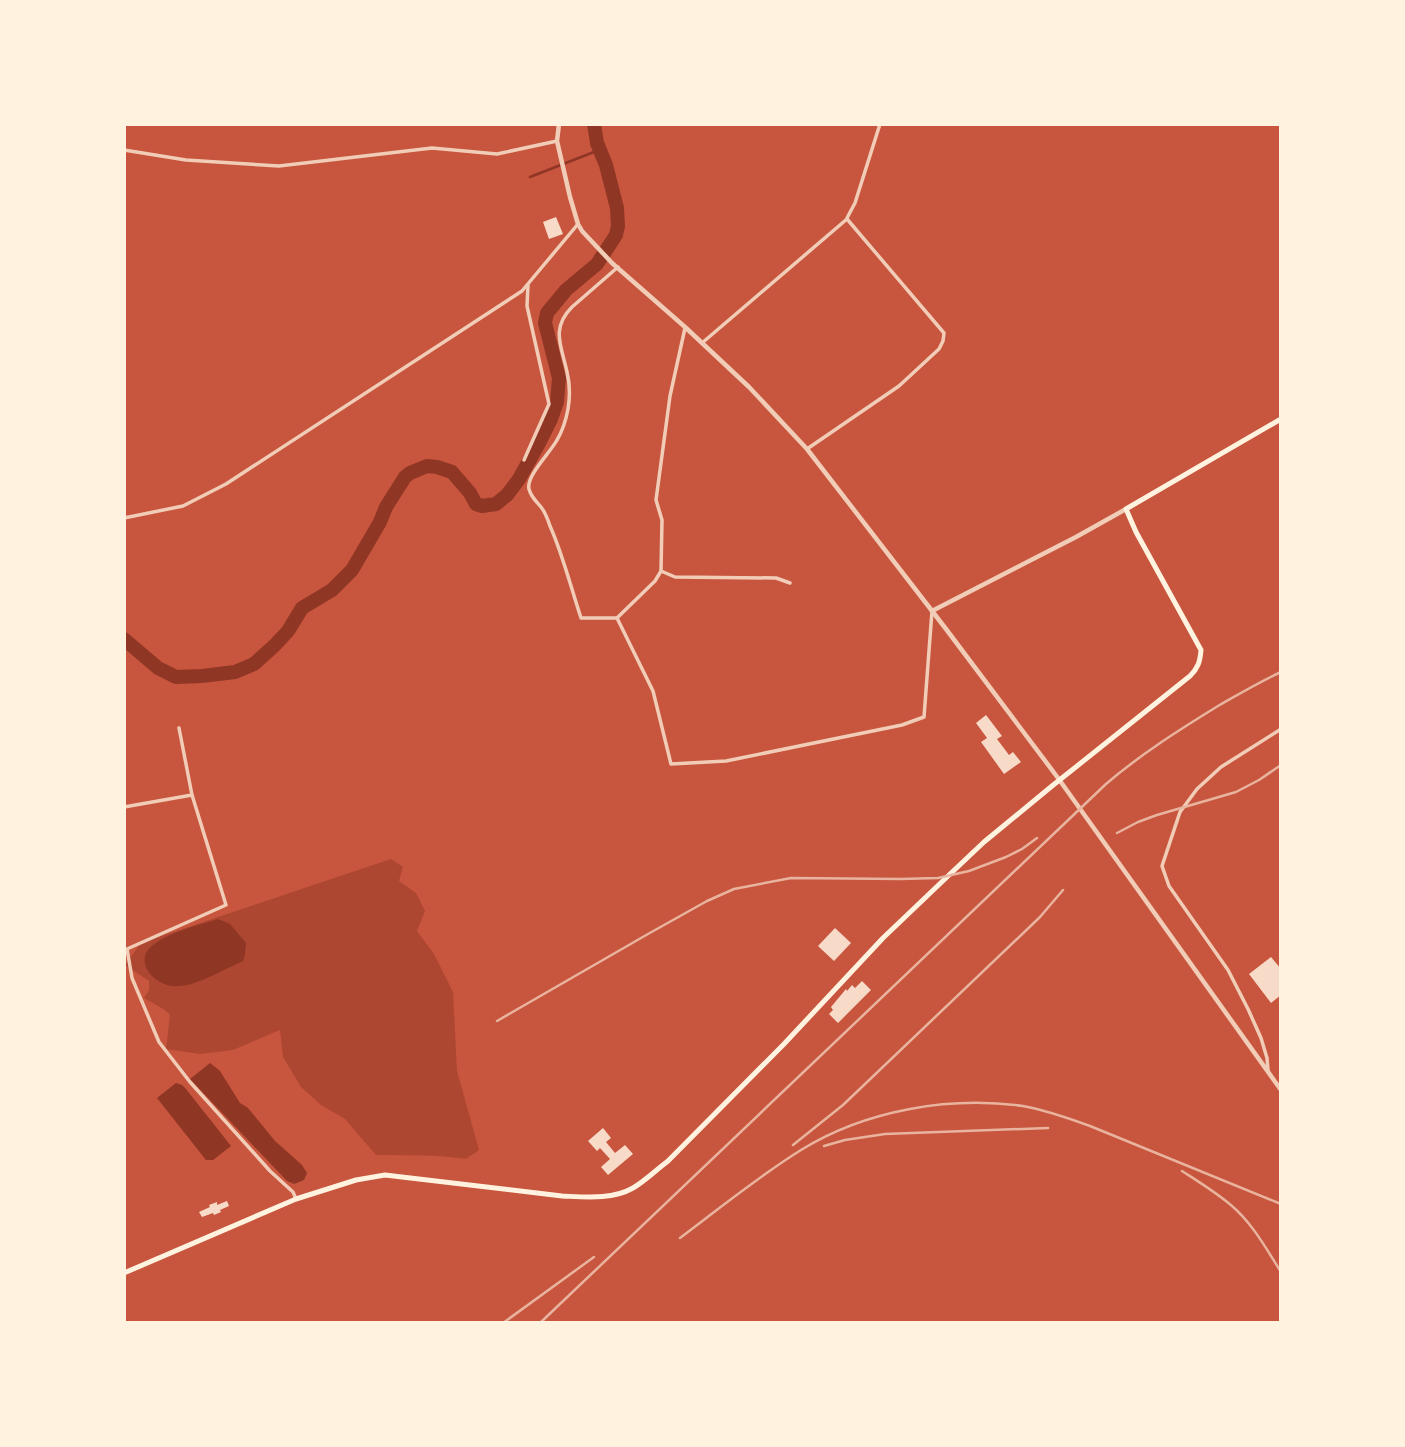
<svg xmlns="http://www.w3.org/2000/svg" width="1405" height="1447" font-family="'DM Sans',sans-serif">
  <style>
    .green { fill: #ae4732 }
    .water { fill: #8f3625 }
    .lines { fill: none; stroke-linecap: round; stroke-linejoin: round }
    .stream { stroke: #8f3625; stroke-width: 2.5 }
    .river { stroke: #8f3625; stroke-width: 14 }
    .building { fill: #f7dbc8 }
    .minor { stroke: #f1ccb7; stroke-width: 3.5 }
    .tertiary { stroke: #f1ccb7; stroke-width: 4.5 }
    .secondary { stroke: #fff3e0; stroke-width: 5 }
    .rail { stroke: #e9b49f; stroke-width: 2.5 }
  </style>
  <rect width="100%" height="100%" fill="#c8553d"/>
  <path class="green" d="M391 859 403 867 399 881 416 893 425 911 417 931 434 954 453 992 457 1071 479 1150 466 1159C436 1154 406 1156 376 1155L345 1119 321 1105 301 1087 283 1057 280 1030 233 1050 200 1054 166 1049 170 1015 165 1010 144 998 149 990V981L125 965 141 943Z"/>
  <g class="water">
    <path d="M218 919 230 924 246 943 245 955 243 961C227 968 204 981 188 985 184 985 176 987 172 986 152 983 133 960 153 945 171 931 197 926 218 919Z"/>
    <path d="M210 1063 220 1071 240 1103 248 1108 275 1141 302 1165 307 1173 304 1180 294 1184 287 1181 190 1079Z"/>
    <path d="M176 1083 182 1085 186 1089 231 1146 213 1160H206L157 1098Z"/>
  </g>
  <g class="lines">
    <path class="stream" d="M530 177 599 150"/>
    <path class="river" d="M124 639 158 668 176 677 202 676 235 672 254 664 274 646 288 631 302 608 332 590 352 570 380 522 386 507 405 477 410 473 427 466 437 467 452 472 470 493 476 504 482 506 496 504 507 495 519 479 539 443 551 419 557 402 559 378 545 323 547 313 566 290 597 264 616 235 618 226 617 208 606 165 597 143 594 124"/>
  </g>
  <g class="building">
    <path d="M556 217 563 234 549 239 543 222Z"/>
    <path d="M986 715 1002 736 997 739 1009 755 1013 752 1021 762 1004 774 981 742 987 738 976 723Z"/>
    <path d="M835 928 851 943 834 961 818 946Z"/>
    <path d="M1271 957 1281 969V995L1271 1003 1249 974Z"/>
    <path d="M862 981 871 990 838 1023 829 1014 833 1010 831 1007 846 989 847 991 852 985 855 988Z"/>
    <path d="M603 1128 611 1138 606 1142 615 1153 625 1145 633 1154 608 1175 601 1167 610 1159 600 1148 597 1151 588 1141Z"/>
    <path d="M227 1201 229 1206 220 1210 221 1212 214 1215 213 1213 202 1217 199 1212 210 1207 209 1205 217 1202V1205Z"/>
  </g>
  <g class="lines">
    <g class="minor">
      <path d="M124 150 186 160 279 166 432 148 497 154 557 141"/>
      <path d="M847 218 855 203 880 124"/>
      <path d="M618 267 572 307C550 329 562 347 567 372 570 384 570 397 568 409 566 420 563 430 557 440 550 453 526 476 529 489 531 497 536 501 541 507 545 512 548 520 550 526 563 555 571 588 581 618H617L655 581 661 571 662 520 656 500 670 396 685 328"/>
      <path d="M702 343 847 219 944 333 943 341 939 349 899 386 807 449"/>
      <path d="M524 460 549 404 527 306 528 285"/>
      <path d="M124 518 183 506 226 484 522 291 578 224"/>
      <path d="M661 571 675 577 776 578 790 583"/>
      <path d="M617 618 653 691 671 764 726 761 902 725 924 717 932 611"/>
      <path d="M179 728 192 795 226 905 127 949 132 978 159 1042 190 1082 270 1171 293 1192 296 1199"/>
      <path d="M124 807 192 795"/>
      <path d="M1268 1070 1267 1058 1261 1038 1248 1009 1228 970 1169 886 1162 866 1180 812 1197 789 1221 767 1281 729"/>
    </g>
    <g class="tertiary">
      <path d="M559 124 557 141 570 197 578 224 582 231 612 263 685 327 749 387 807 449 946 629 1058 778 1281 1090"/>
      <path d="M932 611 1076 537 1126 509"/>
    </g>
    <path class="secondary" d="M124 1273 296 1199 356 1180 385 1175 562 1196C585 1197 612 1200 633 1188 645 1181 656 1170 668 1161L784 1044 883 938 948 876 984 842 1052 786 1190 676C1198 668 1200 662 1201 650L1136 532 1126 509 1281 419"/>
    <g class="rail">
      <path d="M1117 833 1138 822 1157 815 1236 792 1259 780 1281 765"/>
      <path d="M497 1021 648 934 707 901 734 889 791 878 900 879 938 878 969 871 1006 857 1022 849 1037 838"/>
      <path d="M793 1145 843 1105 1040 917 1063 890"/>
      <path d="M824 1146 845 1140 885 1134 1048 1128"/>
      <path d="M1182 1171C1199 1182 1217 1193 1232 1206 1253 1224 1267 1250 1281 1272"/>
      <path d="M680 1238C720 1208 759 1176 801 1150 866 1110 949 1096 1023 1106 1046 1110 1068 1118 1090 1126L1281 1204"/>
      <path d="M503 1323 594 1257"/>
      <path d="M540 1323 1106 784C1141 754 1179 730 1218 706 1239 694 1259 682 1281 672"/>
    </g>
  </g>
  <rect width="1405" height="1447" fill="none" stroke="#fff3e0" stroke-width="252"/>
</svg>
